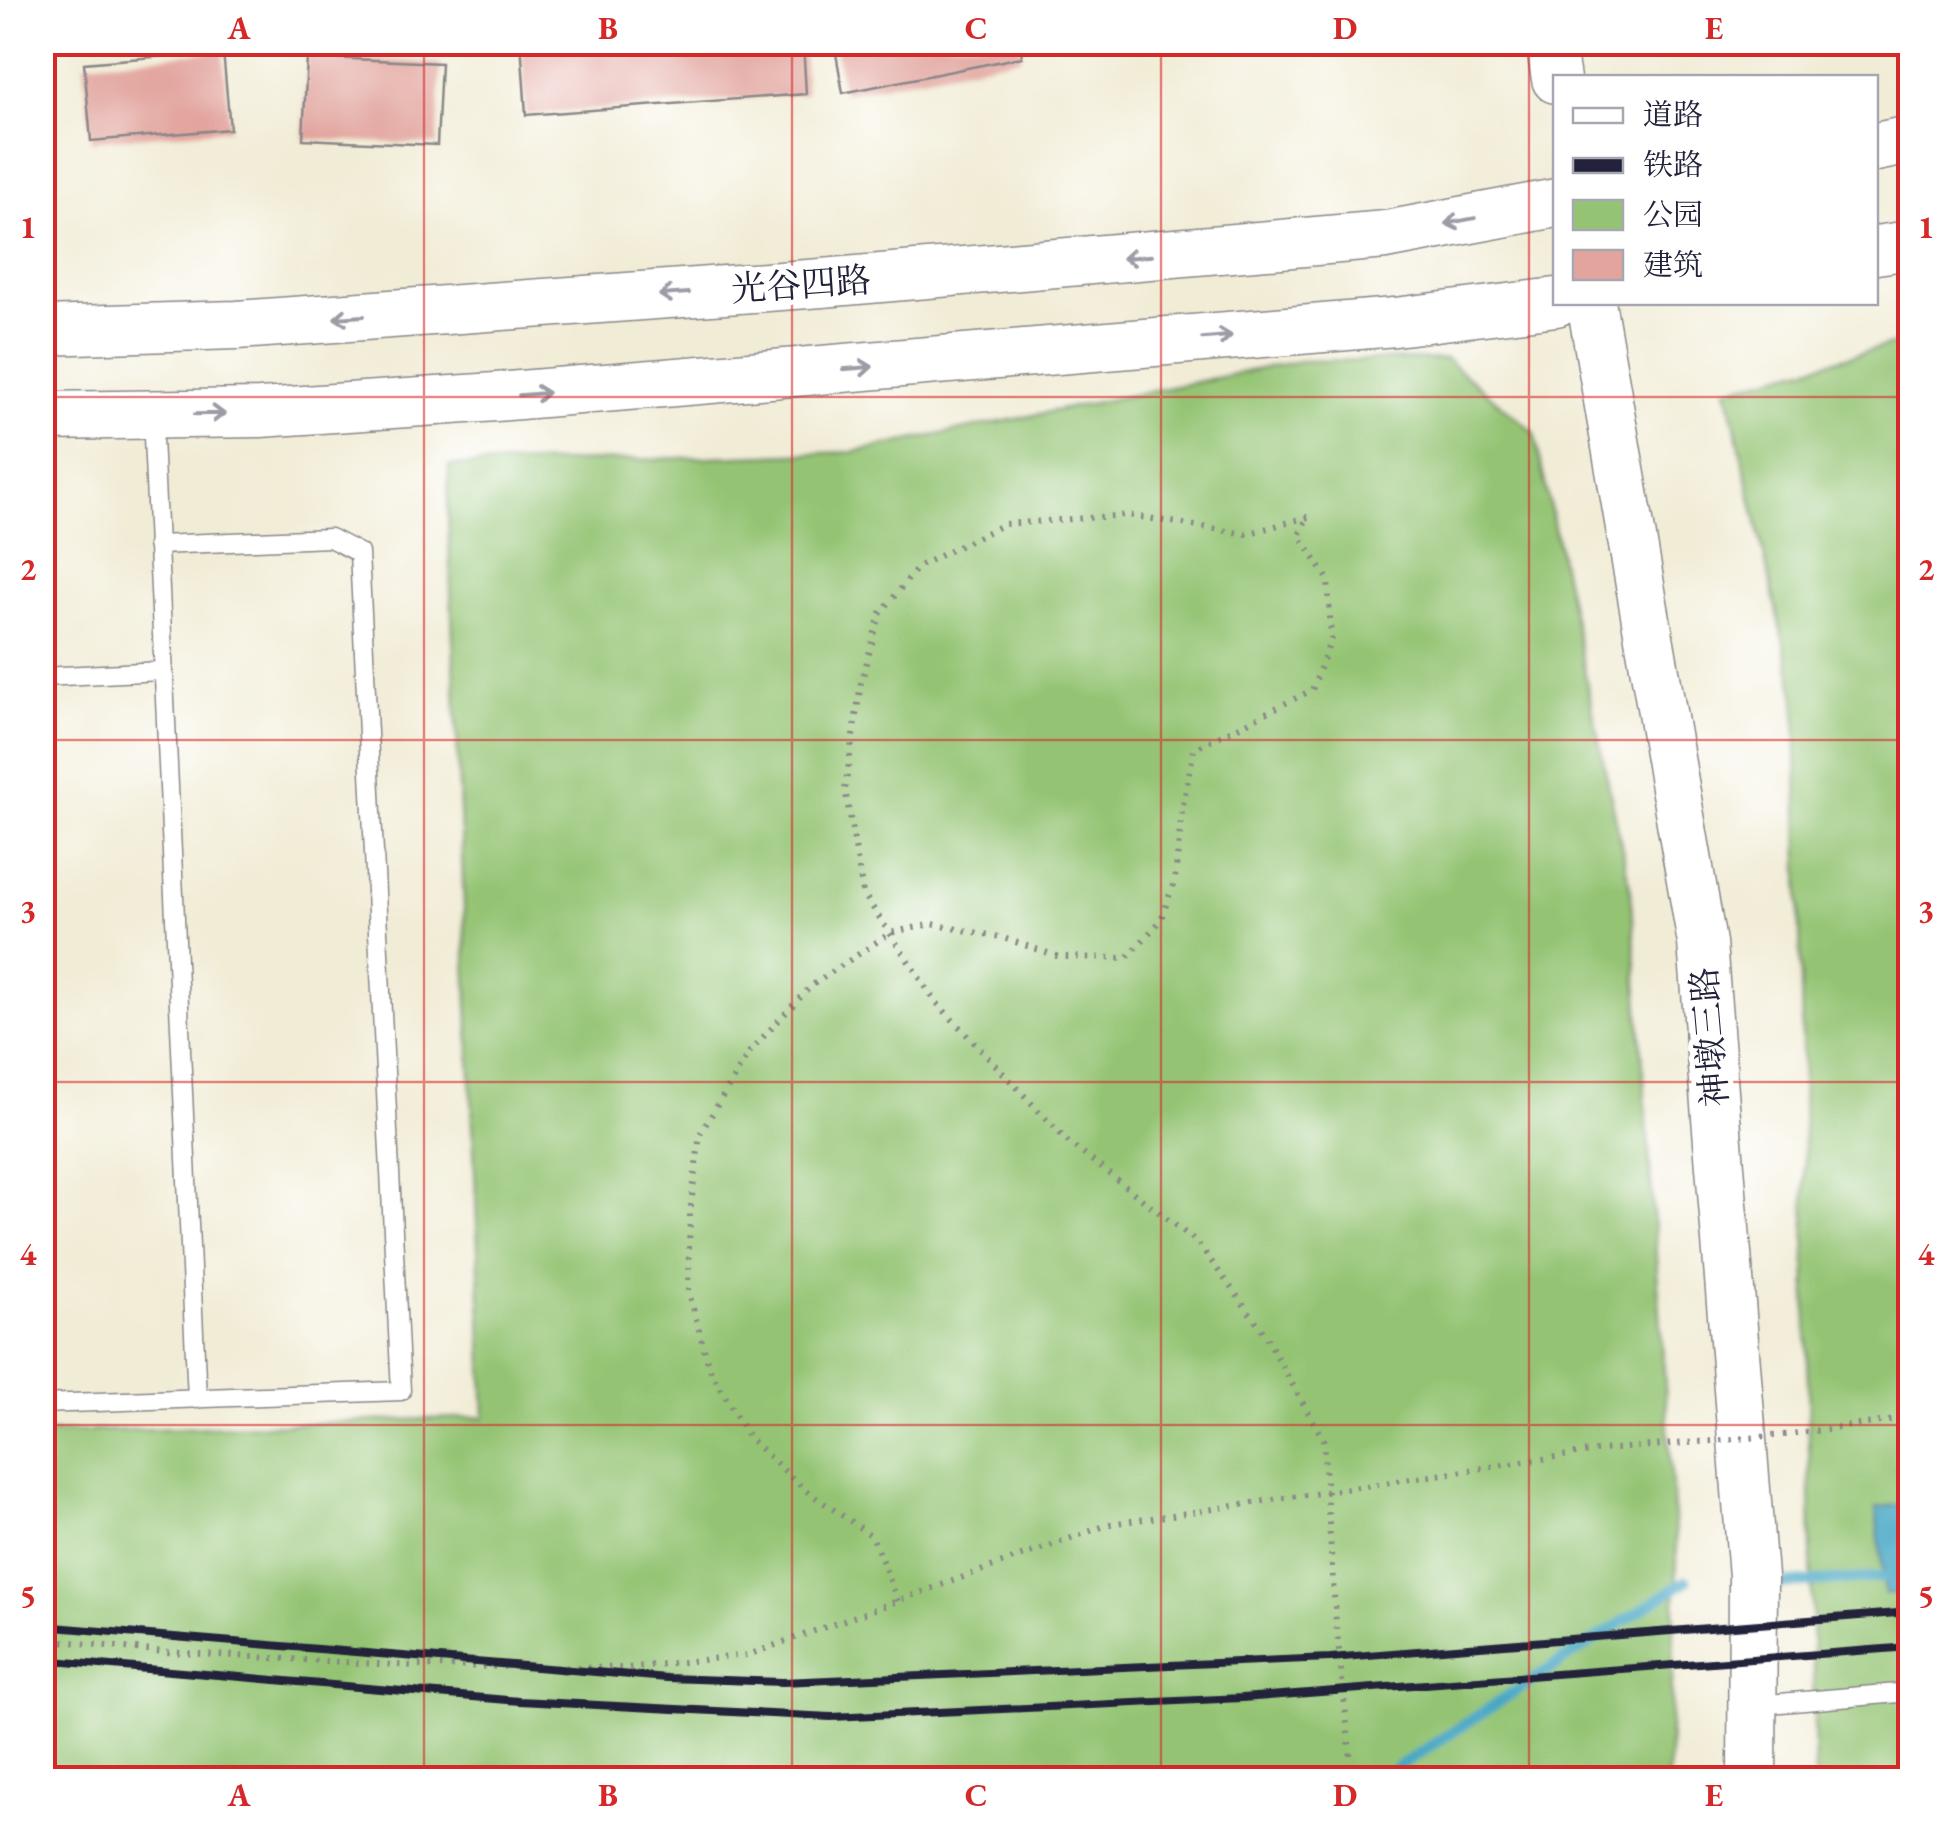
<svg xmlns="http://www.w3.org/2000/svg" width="1953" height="1822" font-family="'EB Garamond','Noto Serif SC',serif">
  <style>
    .green { fill: #94c473; stroke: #5b7357; stroke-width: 2.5 }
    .water { fill: #45a6c5; stroke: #346480; stroke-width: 2.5 }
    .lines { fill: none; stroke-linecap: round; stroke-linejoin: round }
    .stream { stroke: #45a6c5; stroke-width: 11 }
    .building { fill: #e2a49d }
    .lane-casing { stroke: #8a8788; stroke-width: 21 }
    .secondary-casing { stroke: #8a8788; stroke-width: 51 }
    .path { stroke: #8a8788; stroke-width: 6; stroke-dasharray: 2.5 8; stroke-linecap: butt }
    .lane { stroke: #fff; stroke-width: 18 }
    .secondary { stroke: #fff; stroke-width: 48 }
    .rail { stroke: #22223b; stroke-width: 8 }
    .path-bridge { stroke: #8a8788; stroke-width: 6; stroke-dasharray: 2.5 8; stroke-linecap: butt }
    .oneway { stroke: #9c9ca7 }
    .grid { fill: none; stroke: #d62828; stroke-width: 2.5; stroke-opacity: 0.55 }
    .labels { text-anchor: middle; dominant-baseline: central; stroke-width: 10; stroke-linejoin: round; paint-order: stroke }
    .street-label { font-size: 35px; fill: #22223b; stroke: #fff }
    .neatline { fill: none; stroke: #d62828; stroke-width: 4 }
    .grid-label { font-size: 32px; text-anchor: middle; font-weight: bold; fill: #d62828 }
  </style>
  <rect width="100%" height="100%" fill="#fff"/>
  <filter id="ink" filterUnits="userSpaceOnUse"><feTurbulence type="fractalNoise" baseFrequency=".01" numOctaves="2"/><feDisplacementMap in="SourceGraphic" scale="20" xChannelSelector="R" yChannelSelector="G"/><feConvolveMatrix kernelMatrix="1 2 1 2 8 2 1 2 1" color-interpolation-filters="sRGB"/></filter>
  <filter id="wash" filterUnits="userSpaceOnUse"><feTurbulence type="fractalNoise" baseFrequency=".0048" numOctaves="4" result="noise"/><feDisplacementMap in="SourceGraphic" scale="40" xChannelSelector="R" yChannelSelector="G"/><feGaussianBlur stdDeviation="2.25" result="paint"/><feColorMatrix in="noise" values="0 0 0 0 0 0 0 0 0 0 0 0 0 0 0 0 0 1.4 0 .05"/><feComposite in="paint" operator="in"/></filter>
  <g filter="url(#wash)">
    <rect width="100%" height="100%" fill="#f1ecd5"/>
    <g class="green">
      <path d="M1910 340V1779H1815L1796 698 1727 389Z"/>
      <path d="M1446 359 1534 432 1631 892 1677 1560 1668 1779H43V1433L485 1417 448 518 449 466 854 452 1299 361Z"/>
    </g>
    <path class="water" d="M1910 1503V1592L1885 1594 1876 1508Z"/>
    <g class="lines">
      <g class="stream">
        <path d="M1780 1584 1910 1576"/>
        <path d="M1378 1780 1686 1581"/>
      </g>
    </g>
    <g id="blocks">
      <g class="building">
        <path d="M521 42H803L806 94 526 115Z"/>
        <path d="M834 42H1020L1022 57 843 93Z"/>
        <path d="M223 51 230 129 91 141 84 63Z"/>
        <path d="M307 57 441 63 437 145 303 139Z"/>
      </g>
    </g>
  </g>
  <g filter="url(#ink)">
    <use href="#blocks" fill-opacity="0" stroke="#8a8788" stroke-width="2.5"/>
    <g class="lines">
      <defs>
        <g id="lane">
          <path d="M152 415 197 1399"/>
          <path d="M42 677 162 671"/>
          <path d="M42 1404 401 1391 359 553 330 538 157 545"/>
          <path d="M1757 1705 1910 1692"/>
        </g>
        <g id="secondary">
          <path d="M1550 42 1556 79"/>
          <path d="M1876 147 1910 140"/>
          <path d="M1876 250 1910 245"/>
          <path d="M1591 302 1702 943 1753 1576 1752 1780"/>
          <path d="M42 331 237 325 822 283 1386 235 1556 203"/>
          <path d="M42 416 260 413 496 397 1395 322 1556 302"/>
        </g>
      </defs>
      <use href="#lane" class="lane-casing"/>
      <use href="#secondary" class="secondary-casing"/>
      <g class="path">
        <path d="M1308 517 1246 534 1128 515 1004 524 919 566 880 614 861 683 845 789 863 893 935 1001 1068 1142 1197 1242 1261 1328 1323 1439 1336 1623 1353 1780"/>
        <path d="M1784 1435 1910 1418"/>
        <path d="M898 1601 872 1536 805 1490 748 1437 709 1367 688 1289 690 1213 700 1134 750 1051 811 986 890 933 932 924 1000 937 1060 957 1127 958 1161 920 1175 879 1182 810 1194 749 1312 690 1331 639 1328 579 1299 535 1307 518"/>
        <path d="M42 1639 164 1652 414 1666 627 1668 748 1655 1110 1524 1200 1511"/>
      </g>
      <use href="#lane" class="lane"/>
      <use href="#secondary" class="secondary"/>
      <g class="rail">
        <path d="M42 1626 667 1678 783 1682 1330 1658 1910 1612"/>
        <path d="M42 1660 519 1701 831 1717 1242 1698 1910 1647"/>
      </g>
      <path class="path-bridge" d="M1200 1511 1602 1450 1784 1435"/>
    </g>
    <defs><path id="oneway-shaft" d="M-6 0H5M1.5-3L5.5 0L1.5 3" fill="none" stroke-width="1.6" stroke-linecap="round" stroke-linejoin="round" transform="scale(2.5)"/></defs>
    <g class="oneway">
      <use href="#oneway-shaft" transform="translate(1460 221) rotate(169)"/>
      <use href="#oneway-shaft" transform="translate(1137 257) rotate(175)"/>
      <use href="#oneway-shaft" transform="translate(674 294) rotate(176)"/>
      <use href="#oneway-shaft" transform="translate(349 317) rotate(176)"/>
      <use href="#oneway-shaft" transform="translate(1217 337) rotate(-5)"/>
      <use href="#oneway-shaft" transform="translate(858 368) rotate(-5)"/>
      <use href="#oneway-shaft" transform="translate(534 394) rotate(-5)"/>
      <use href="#oneway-shaft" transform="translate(210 414) rotate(-1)"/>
    </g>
  </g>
  <path class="grid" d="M424 42V1780M792 42V1780M1161 42V1780M1529 42V1780M42 397H1910M42 740H1910M42 1082H1910M42 1425H1910"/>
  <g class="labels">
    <g class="street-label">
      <text transform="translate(801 284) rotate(-4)">光谷四路</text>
      <text transform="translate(1709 1037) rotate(-95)">神墩三路</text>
    </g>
  </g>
  <rect width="1953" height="1822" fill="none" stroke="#fff" stroke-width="110"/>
  <rect x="1553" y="75" width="325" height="230" fill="#ffffff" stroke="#a7a7b1" stroke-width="2.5"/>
  <rect x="1573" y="108" width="50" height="15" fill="#ffffff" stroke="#a7a7b1" stroke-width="2.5"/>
  <text x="1643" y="125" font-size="30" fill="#22223b">道路</text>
  <rect x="1573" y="158" width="50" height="15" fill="#22223b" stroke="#a7a7b1" stroke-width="2.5"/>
  <text x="1643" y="175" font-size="30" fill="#22223b">铁路</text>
  <rect x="1573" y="200" width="50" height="30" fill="#94c473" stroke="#a7a7b1" stroke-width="2.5"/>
  <text x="1643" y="225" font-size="30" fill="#22223b">公园</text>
  <rect x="1573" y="250" width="50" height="30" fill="#e2a49d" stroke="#a7a7b1" stroke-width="2.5"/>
  <text x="1643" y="275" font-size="30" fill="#22223b">建筑</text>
  <rect x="55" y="55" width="1843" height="1712" class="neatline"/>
  <g class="grid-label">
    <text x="239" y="39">A</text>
    <text x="608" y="39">B</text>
    <text x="976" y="39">C</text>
    <text x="1345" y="39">D</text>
    <text x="1714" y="39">E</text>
    <text x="28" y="238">1</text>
    <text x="1926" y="238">1</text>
    <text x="28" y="580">2</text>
    <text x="1926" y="580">2</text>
    <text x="28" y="922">3</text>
    <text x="1926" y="922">3</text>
    <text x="28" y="1265">4</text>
    <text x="1926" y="1265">4</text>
    <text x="28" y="1607">5</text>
    <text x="1926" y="1607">5</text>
    <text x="239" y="1806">A</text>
    <text x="608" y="1806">B</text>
    <text x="976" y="1806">C</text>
    <text x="1345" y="1806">D</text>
    <text x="1714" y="1806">E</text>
  </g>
</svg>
